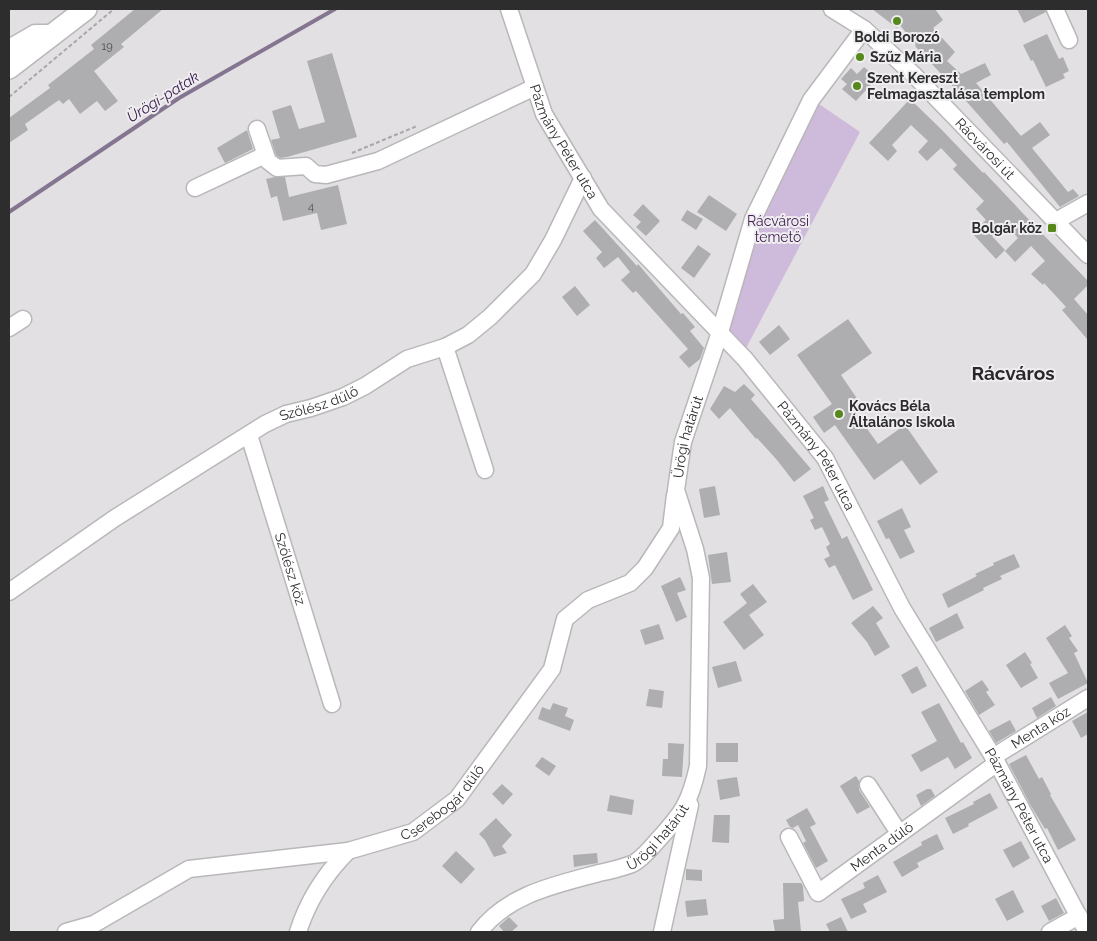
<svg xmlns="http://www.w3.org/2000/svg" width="1097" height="941" font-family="Raleway,sans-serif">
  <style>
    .green { fill: #cebadb }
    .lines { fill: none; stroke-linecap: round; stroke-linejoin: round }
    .stream { stroke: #847590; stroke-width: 4 }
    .building { fill: #aeadb0 }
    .minor-casing { stroke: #b9b7ba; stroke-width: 19 }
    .major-casing { stroke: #b9b7ba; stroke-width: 24 }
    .path { stroke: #a8a7a9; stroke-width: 2; stroke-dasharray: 4 2.5; stroke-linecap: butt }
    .minor { stroke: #fff; stroke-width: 16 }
    .major { stroke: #fff; stroke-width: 21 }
    .poi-dot { fill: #57881c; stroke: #efedf0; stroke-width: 2 }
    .labels { text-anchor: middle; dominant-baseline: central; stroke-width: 4; stroke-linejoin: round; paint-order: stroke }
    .number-label { font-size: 11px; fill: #4d4d4e }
    .poi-label { font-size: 14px; font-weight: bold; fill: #2d2d2e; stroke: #efedf0; text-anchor: start }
    .street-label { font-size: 14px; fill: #2d2d2e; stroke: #efedf0 }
    .park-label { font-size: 14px; fill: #3e1f4f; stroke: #efedf0 }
    .water-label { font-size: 15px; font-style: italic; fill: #381a4a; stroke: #efedf0 }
    .district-label { font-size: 19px; font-weight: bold; fill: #2a282b; stroke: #efedf0 }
  </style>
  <rect width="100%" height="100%" fill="#e2e0e3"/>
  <path class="green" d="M816 102 860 132 745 350 721 329 753 219Z"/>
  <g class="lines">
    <path class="stream" d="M9 212 179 98 335 9"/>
  </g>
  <g class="building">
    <path d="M135 9H163L121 44 124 47 94 71 118 101 105 111 97 101 80 114 69 99 63 104 59 100 25 124 28 130 9 143V118L50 88 48 85 94 49 91 45Z"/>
    <path d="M872 9H935L943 20 933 28 955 52 947 61 961 74 985 63 991 75 976 83 1021 136 1040 122 1050 135 1032 148 1068 192 1073 189 1079 196 1060 207 1007 142 1004 144 959 93 915 46 916 45 899 24 897 28Z"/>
    <path d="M1017 9H1045L1046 12 1024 23Z"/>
    <path d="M1047 34 1059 59 1063 57 1069 71 1063 74 1065 78 1046 87 1033 60 1031 61 1023 45Z"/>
    <path d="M332 53 357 137 287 157 280 158 276 155 271 140 280 138 272 111 291 105 299 129 325 122 307 61Z"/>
    <path d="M864 67 877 78 856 101 842 89 847 84 841 79 851 68 857 74Z"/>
    <path d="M910 99 941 129 983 173 984 172 1033 224 1088 281V285L1074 299 1088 315V340L1062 310 1066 307 1044 283 1043 285 1031 274 1045 261 1031 246 1015 262 1005 251 1018 238 1005 224 992 236 1005 250 996 259 972 233 986 220 976 209 984 201 953 169 957 165 941 148 927 161 918 152 928 141 911 125 892 145 897 151 888 161 869 143Z"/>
    <path d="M247 130 253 149 225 163 217 148Z"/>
    <path d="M275 177H285L289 197 338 185 347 224 321 230 317 213 283 221 277 196 271 198 266 179Z"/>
    <path d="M709 195 737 214 726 231 697 212Z"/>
    <path d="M643 204 660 221 646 236 636 227 641 222 633 215Z"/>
    <path d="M687 210 703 219 696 230 681 220Z"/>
    <path d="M595 220 637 266 638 264 681 314 683 313 695 327 690 331 704 348 700 359 689 368 679 357 688 349 636 291 633 293 621 280 630 272 618 257 604 268 596 258 602 252 583 231Z"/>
    <path d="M698 245 711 254 694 278 681 268Z"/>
    <path d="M575 286 590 305 577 316 562 297Z"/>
    <path d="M848 319 872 353 841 375 858 400 850 405 878 444 905 425 938 472 920 485 902 460 874 480 835 425 824 433 813 417 832 404 797 355Z"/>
    <path d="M779 325 790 339 770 355 759 342Z"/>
    <path d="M744 384 755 395 751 399 811 469 794 482 777 460 757 438 756 439 730 408 719 419 710 409 724 386 735 392Z"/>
    <path d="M715 486 720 515 704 518 699 489Z"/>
    <path d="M823 486 829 500 824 502 842 539 847 536 873 590 853 600 835 565 829 568 824 559 830 556 826 547 830 544 822 527 815 530 810 520 814 518 803 496Z"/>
    <path d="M902 508 911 527 904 530 915 552 900 559 889 538 886 539 877 521Z"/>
    <path d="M727 552 731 582 712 584 708 555Z"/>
    <path d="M1014 554 1020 567 1000 576 1002 579 983 588 984 590 948 608 942 594 977 576 975 574 994 565 993 563Z"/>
    <path d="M680 577 686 590 677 593 687 617 676 622 661 586Z"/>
    <path d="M753 584 767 602 749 615 764 635 744 650 723 622 747 603 740 594Z"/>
    <path d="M873 606 883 618 876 623 890 647 875 656 867 642 851 623Z"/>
    <path d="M957 613 964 628 936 642 929 628Z"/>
    <path d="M659 624 664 639 645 645 640 630Z"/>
    <path d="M1065 625 1072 636 1069 638 1078 651 1074 653 1088 683 1058 699 1049 683 1068 673 1046 638Z"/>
    <path d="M1025 652 1032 663 1030 664 1038 678 1021 688 1006 665Z"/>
    <path d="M736 661 742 681 718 688 712 667Z"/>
    <path d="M917 666 927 686 912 694 901 675Z"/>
    <path d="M982 680 989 690 986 692 995 705 979 715 965 691Z"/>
    <path d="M649 689 664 691 662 708 646 706Z"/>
    <path d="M1051 697 1056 706 1037 718 1032 708Z"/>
    <path d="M553 703 568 708 565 716 574 720 570 731 538 719 542 707 550 710Z"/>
    <path d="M939 703 961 743 963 742 972 758 955 769 948 757 921 772 911 755 937 741 921 712Z"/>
    <path d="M1088 712V734L1081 738 1072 721Z"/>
    <path d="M1010 720 1016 731 996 743 989 731Z"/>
    <path d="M668 743 684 744 682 777 662 776 663 759H668Z"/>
    <rect x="716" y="743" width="22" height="19"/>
    <path d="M1026 755 1039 779 1042 777 1051 794 1050 795 1076 840 1058 850 1047 828 1045 829 1031 806 1009 764Z"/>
    <path d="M542 757 556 766 549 776 535 766Z"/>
    <path d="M856 776 859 781V790L870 807 857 814 840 786Z"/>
    <path d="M737 777 740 796 720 800 717 780Z"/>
    <path d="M502 784 513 794 503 805 492 794Z"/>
    <path d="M927 789H931L935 796 921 806 916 795Z"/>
    <path d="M990 793 998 808 968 824 969 826 953 834 945 818 974 804 973 802Z"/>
    <path d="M610 795 634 800 632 815 607 811Z"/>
    <path d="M807 808 816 824 810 827 828 861 816 868 803 843 806 841 798 825 793 828 790 827 786 820Z"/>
    <path d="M714 815H730L729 843 712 842Z"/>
    <path d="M496 818 512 835 502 846 507 853 494 857 485 840 479 834Z"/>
    <path d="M937 834 944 849 917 863 919 867 902 877 893 862 922 845 921 842Z"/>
    <path d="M1021 841 1030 858 1013 868 1003 850Z"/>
    <path d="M456 851 475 869 461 884 442 866Z"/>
    <path d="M597 853 598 863 574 867 573 855Z"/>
    <path d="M686 869 702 870V881L686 880Z"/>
    <path d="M878 875 887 892 863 904 867 912 851 919 841 899 865 888 863 883Z"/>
    <path d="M783 883H801L803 886 804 901 798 902 801 931 775 932 773 920 784 919Z"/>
    <path d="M1013 890 1024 912 1007 921 995 899Z"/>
    <path d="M1056 898 1064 913 1049 921 1041 906Z"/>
    <path d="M706 899 708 915 687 917 685 901Z"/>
    <path d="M509 917 518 926 511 932H504L499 926Z"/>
    <path d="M841 917 848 932H830L826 924Z"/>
  </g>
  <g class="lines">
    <defs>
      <g id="minor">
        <path id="s1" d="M509 9 544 114 601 209 745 359 825 458 902 608 997 763 1087 932"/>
        <path id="s2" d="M832 9 864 29 915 76 1088 255"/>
        <path d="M1055 9 1069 40"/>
        <path d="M9 48 35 33H56"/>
        <path d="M257 129 268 161 277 168 306 166 315 174 326 175 378 161 535 87"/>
        <path d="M195 188 265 155"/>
        <path d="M1056 221 1088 203"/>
        <path d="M9 328 23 319"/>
        <path d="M445 347 485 470"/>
        <path id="s3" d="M249 435 332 704"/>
        <path id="s4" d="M9 592 115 518 265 424 286 414 311 408 343 397 365 386 407 359 445 347 468 335 490 317 533 274 553 240 583 178"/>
        <path id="s5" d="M993 757 1088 698"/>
        <path d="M868 785 899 833"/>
        <path id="s6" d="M789 837 818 893 997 763"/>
        <path id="s7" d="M66 932 94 924 189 869 348 851 413 832 457 799 552 669 565 619 588 600 630 583 645 568 671 528 675 495"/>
        <path d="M298 932C308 900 324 875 348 851"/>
        <path id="s8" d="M479 932C508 894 555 885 599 873 609 871 621 868 632 864 641 860 650 849 657 841 682 814 690 803 698 766L701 578 695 549 676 490 683 442 720 332 753 219 811 100 864 29"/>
        <path d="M662 932 690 805"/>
        <path d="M1050 932 1079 916"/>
      </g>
      <path id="major" d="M9 68 86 9"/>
    </defs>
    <use href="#minor" class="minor-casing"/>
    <use href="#major" class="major-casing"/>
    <g class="path">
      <path d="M9 97 114 9"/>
      <path d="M352 153 417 126"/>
    </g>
    <use href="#minor" class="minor"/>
    <use href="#major" class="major"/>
  </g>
  <g class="poi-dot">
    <circle cx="897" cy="21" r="5"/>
    <circle cx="860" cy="57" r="5"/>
    <circle cx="857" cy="86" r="5"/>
    <rect x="1047" y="223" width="10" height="10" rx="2.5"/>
    <circle cx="839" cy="414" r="5"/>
  </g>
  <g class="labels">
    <g class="number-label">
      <text x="107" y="46">19</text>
      <text x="311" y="206">4</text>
    </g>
    <g class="poi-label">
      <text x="897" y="37" text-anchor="middle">Boldi Borozó</text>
      <text x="870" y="57">Szűz Mária</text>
      <text x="867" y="78">Szent Kereszt<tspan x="867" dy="16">Felmagasztalása templom</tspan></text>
      <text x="1042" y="228" text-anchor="end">Bolgár köz</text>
      <text x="849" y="406">Kovács Béla<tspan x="849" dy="16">Általános Iskola</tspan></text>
    </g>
    <g class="street-label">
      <text stroke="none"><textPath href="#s1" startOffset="144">Pázmány Péter utca</textPath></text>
      <text stroke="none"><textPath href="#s2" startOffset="208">Rácvárosi út</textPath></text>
      <text stroke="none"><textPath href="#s4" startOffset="364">Szőlész dűlő</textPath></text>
      <text stroke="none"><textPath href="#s8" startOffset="626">Ürögi határút</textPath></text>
      <text stroke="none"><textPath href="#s1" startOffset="550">Pázmány Péter utca</textPath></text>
      <text stroke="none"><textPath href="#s3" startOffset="140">Szőlész köz</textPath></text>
      <text stroke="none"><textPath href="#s5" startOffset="56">Menta köz</textPath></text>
      <text stroke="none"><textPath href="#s7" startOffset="408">Cserebogár dűlő</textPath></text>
      <text stroke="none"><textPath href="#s1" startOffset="955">Pázmány Péter utca</textPath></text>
      <text stroke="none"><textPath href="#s8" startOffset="208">Ürögi határút</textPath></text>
      <text stroke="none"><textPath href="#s6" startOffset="142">Menta dűlő</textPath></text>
    </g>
    <g class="park-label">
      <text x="778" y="221">Rácvárosi<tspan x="778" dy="16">temető</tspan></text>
    </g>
    <g class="water-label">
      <text transform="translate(163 97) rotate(-32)">Ürögi-patak</text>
    </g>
    <g class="district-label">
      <text x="1013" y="373">Rácváros</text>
    </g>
  </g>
  <rect width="1097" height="941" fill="none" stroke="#2d2d2e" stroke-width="20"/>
</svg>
